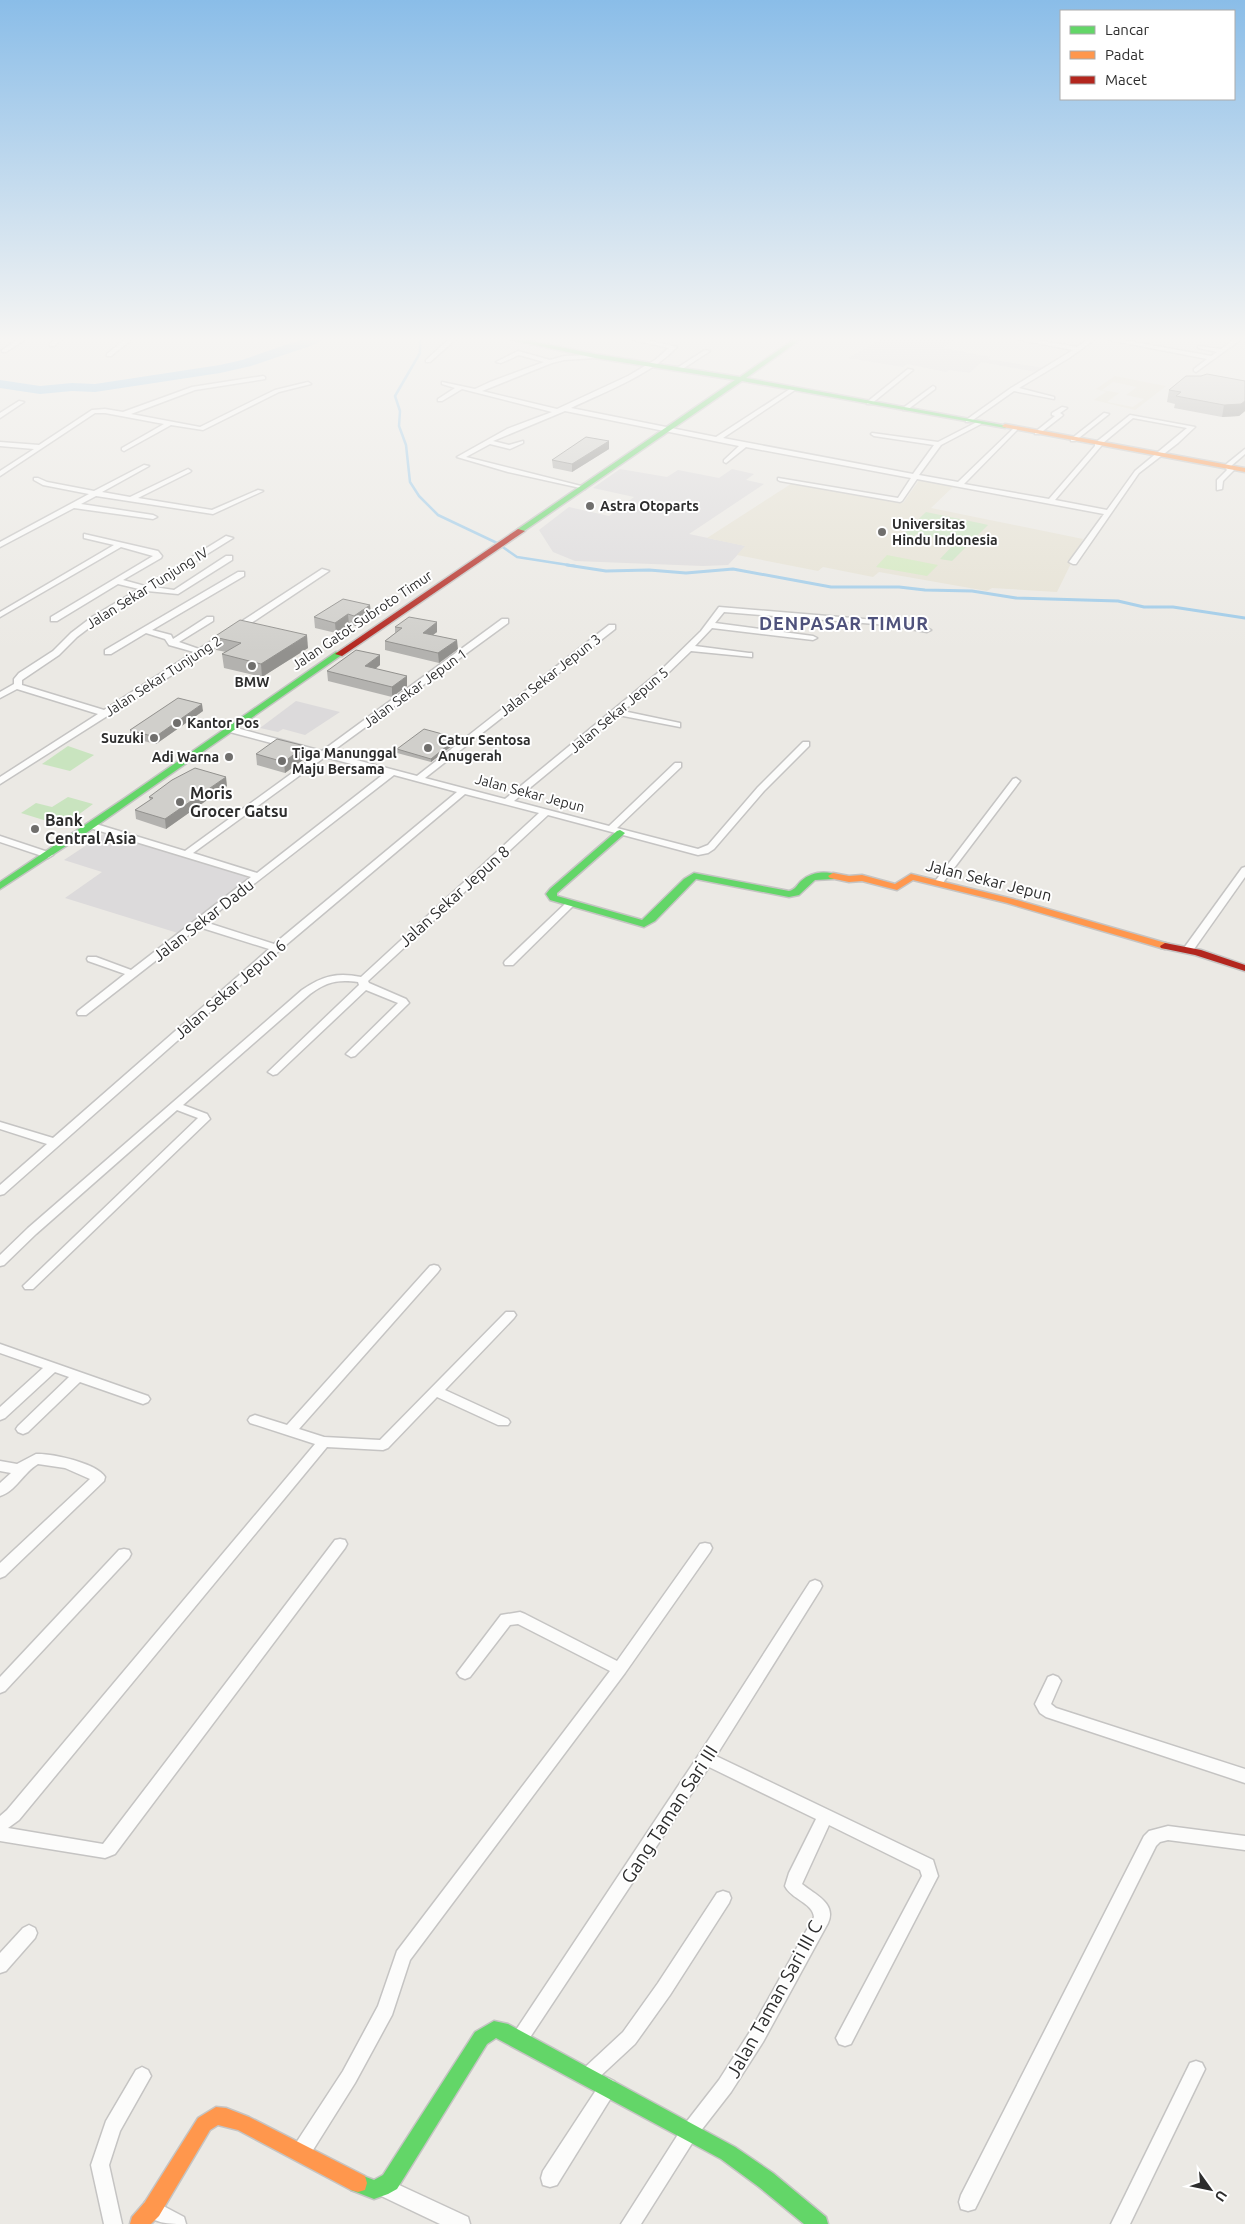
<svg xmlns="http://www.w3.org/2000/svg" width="1245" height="2224" font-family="Ubuntu,sans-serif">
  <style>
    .industrial { fill: #dcdadb }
    .education { fill: #e5e1d3; fill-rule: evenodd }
    .green { fill: #c9e4bf }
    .pitch { fill: #d2e8be }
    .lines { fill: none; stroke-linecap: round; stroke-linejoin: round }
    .stream-far1 { stroke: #9dcae8; stroke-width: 2.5 }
    .stream { stroke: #9dcae8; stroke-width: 3 }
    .river { fill: #9dcae8; fill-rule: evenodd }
    .street-casing { stroke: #c5c4c3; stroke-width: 3 }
    .fast-casing { stroke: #c5c4c3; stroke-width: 3 }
    .slow-casing { stroke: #c5c4c3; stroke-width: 3 }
    .jam-casing { stroke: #c5c4c3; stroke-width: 3 }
    .street { fill: #fcfcfb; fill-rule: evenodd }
    .fast { fill: #63d668; fill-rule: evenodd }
    .slow { fill: #ff974d; fill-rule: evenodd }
    .jam { fill: #b3261e; fill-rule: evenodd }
    .wall { fill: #b3b2af }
    .shaded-wall { fill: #92918e }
    .building { fill: #d0cfcb; stroke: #92918e }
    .poi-dot { fill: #706f6d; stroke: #fff; stroke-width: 2 }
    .labels { text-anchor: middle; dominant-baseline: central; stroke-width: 4; stroke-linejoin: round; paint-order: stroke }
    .far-poi-label { font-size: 14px; font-weight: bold; fill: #2d2d2d; stroke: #fff; text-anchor: start }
    .far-street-label { font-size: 14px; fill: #2d2d2d; stroke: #fff }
    .poi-label { font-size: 16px; font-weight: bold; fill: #2d2d2d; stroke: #fff; text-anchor: start }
    .street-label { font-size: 16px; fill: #2d2d2d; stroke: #fff }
    .far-district-label { font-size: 18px; font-weight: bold; letter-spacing: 1px; fill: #4f527c; stroke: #fff }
    .near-street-label { font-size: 19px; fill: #2d2d2d; stroke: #fff }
  </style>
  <rect width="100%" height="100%" fill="#ebe9e4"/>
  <g class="industrial">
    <path d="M880 340H955L943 348 991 357 988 359 1044 368 1036 372 981 362 970 373 949 370 946 372 907 364 903 367 848 358Z"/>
    <path d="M620 469 667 477 678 470 719 478 732 469 754 474 746 480 764 484 689 534 746 546 728 565 703 566 575 561 553 552 539 530 569 507 609 516 634 497 593 488Z"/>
    <path d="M296 701 340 712 305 735 283 729 278 732 260 728Z"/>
    <path d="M105 833 251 877 181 934 65 898 102 872 64 860Z"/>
  </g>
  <g class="education">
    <path d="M1115 376 1150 383 1166 386 1135 410 1094 400 1106 392 1096 389ZM1113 382 1137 387 1126 395 1144 399 1133 407 1107 402 1119 393 1102 390Z"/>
    <path d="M920 479 955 485 931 508 1083 539 1057 592 992 588 987 591 879 572 873 577 823 567 818 571 737 555 745 546 707 538 794 482 903 503Z"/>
  </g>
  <g class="green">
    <path d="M926 512 984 524 988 525 952 561 940 559 956 542 916 534 907 544 895 542Z"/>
    <path d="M68 746 94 755 70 771 42 764Z"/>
    <path d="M68 797 93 804 63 826 21 813 36 803 52 807Z"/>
  </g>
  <path class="pitch" d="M887 555 938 565 927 576 876 567Z"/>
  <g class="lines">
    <path class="stream-far1" d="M420 340V353L395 396 400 411 399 426 406 445 410 482 419 496 438 515 497 543 517 557 575 566"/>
    <path class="stream" d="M567 565 606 571 649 570 686 573 733 569 831 587H899L925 590 972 591 1016 598 1118 601 1144 607H1173L1245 618"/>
    <path class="river" d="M300 340H321L319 343 251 366 220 373 95 392 72 391 40 394 0 388V380L40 386 72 383 95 384 220 365 242 360Z"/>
    <defs>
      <g id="street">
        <path d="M17 340H24L6 352H2V350Z"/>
        <path d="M54 340H61L54 346H50V344Z"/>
        <path d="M124 340H131L111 356H107V354Z"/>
        <path d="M448 340H455L430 362H426V360Z"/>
        <path d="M633 340H647L677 347C649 376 606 391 571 408L716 437 793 387 796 389 795 390 723 438 913 474 934 445 874 436 871 434 872 433 938 442 977 422H981V424L941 445 919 475 958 482 1015 427 1017 428V430L964 484 1049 499 1095 446V443L1130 415 1195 427 1178 443 1139 473 1076 564H1073L1069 562 1104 514 917 479 902 501 900 502 780 481 778 480V478L898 498 911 478 746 447 726 463 724 462V460L739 446 565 411 493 441 509 445 523 441V443L510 449 490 444 466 457 585 487V489L508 472 457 457 507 429 552 412 462 389 442 401H438V399L455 388 442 384V382L475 389 490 382 544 362 519 355 501 363 496 362 518 351 550 360 564 356 597 355 598 356 595 358 564 360 552 363 482 391 557 409 628 376 655 360 669 348ZM1133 418 1187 428 1135 471 1107 510 1055 500 1102 445 1103 443Z"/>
        <path d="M1020 340H1036L1077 347 1087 340H1094L1069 358 1019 388 1054 397V399L1014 391 970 422H966V420L1011 388 1073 350Z"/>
        <path d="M1109 340H1123L1211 356 1217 352 1198 348V346L1221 349 1233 340H1240L1196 372 1194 371V369L1207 359Z"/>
        <path d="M705 350 710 351 681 370H677V368Z"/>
        <path d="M908 369 913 370 871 404H867V402Z"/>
        <path d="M263 376 265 377V379L195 390 131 414 200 427 275 390 308 382 311 384 279 392 203 430 171 425 124 451 122 450V448L164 424 105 413H95L0 476V471L34 449 0 446V442L39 445 92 410 105 409 123 412 192 387Z"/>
        <path d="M933 386 935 387V389L907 410H903V408Z"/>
        <path d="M19 401 24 402 0 418V413Z"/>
        <path d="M1062 407 1067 408 1060 413 1063 415 1062 416 1039 434H1035V432L1055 416 1052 415V413Z"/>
        <path d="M1104 413 1109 414 1075 441H1071V439Z"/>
        <path d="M1245 449V454L1231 466 1234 470 1223 481 1222 489 1217 490V480L1227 470 1224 466Z"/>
        <path d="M144 465 149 466 102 492 130 497 188 469 191 471 190 472 138 498 212 510 258 490 263 491 213 514 96 496 81 504 153 515 157 517 153 519 74 508 0 547V542L89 494 43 485 34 480V478H38L47 482 94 491Z"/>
        <path d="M84 534 158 551 162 556 161 558 123 580 145 586 226 536 233 538 154 587 174 590 226 556H232V560L178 594 147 591 98 621 77 637 59 655 22 680V685L104 710 194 652 169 645 165 639 146 633 111 654H105V650L238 572H244V576L152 630 171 635 173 639 207 617H213V621L179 642 199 649 322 569 329 571 205 654 0 784V777L98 714 17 689 0 698V692L14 684V679L19 673 53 651 71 633 92 617 139 589 118 584 57 621H51V617L153 556 121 547 0 617V612L114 545 84 538Z"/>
        <path d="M719 607 888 621 927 628 931 630 927 632 888 625 724 612 715 623 813 636 817 638 813 640 712 628 695 646 749 653H752V657L691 651 665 676 623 711 680 723V727L618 715 514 801 609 826 675 763H681V767L617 828 698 849 708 845 758 787 803 742H809V746L764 791 714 849 708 853 698 855 548 815 368 981 369 983 406 999 409 1003 355 1056 351 1057 346 1054 398 1003 366 990 277 1074 273 1075 268 1072 359 985 358 982C338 979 326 982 310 994L183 1105 207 1114 210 1119 33 1289H25L23 1286 198 1118 177 1110 36 1234 4 1265 0 1266V1255L28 1228 302 990C322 976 337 972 361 977L539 813 465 794 280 950 4 1194 0 1195V1185L47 1144 0 1129V1122L53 1138 269 949 199 927 86 1015H78L77 1013 78 1011 125 974 88 961 87 959 88 957H96L131 970 251 877 90 828V824H96L185 851 317 755 226 731V727L229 726 322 751 502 619H508V623L330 753 417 776 609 625H615V629L425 778 505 799 659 672 701 631ZM325 757 385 773 257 873 193 853ZM394 775 457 792 274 944 205 922Z"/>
        <path d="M1016 778 1020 781 942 884H936L934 882 936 880 1013 779Z"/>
        <path d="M0 836 51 853 53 855 48 858 0 842Z"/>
        <path d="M1245 867V877L1192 952H1184L1183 950 1184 948 1242 868Z"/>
        <path d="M570 901 573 902 575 904 573 906 513 965H505L504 963 505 961 567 902Z"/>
        <path d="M434 1265 438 1266 440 1269 438 1272 299 1429 324 1437 380 1440 506 1312H514L516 1315 514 1318 445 1390 508 1419 510 1422 508 1425H498L437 1397 388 1448 383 1450 327 1447 19 1820 8 1828 103 1844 335 1540 340 1539 345 1540 347 1544 345 1548 115 1854 105 1858 0 1841V1816L7 1810 315 1444 250 1423 248 1420 250 1417 255 1415 287 1425 430 1266Z"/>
        <path d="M0 1344 148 1396 150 1399 148 1402 143 1404 80 1382 28 1432 23 1434 18 1432 16 1429 18 1426 69 1377 55 1372 5 1418 0 1420V1407L43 1368 0 1353Z"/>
        <path d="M36 1454C51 1453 97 1463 105 1477L104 1481 5 1576 0 1578V1563L90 1479 65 1468 38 1464C24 1472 15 1492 0 1496V1483L11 1473 0 1471V1461L17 1464Z"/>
        <path d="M705 1543 710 1544 712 1548 710 1552 625 1673 410 1960 392 2015 355 2083 308 2158 301 2161 294 2158 292 2152 294 2146 343 2071 378 2006 397 1951 610 1671 518 1624 510 1625 470 1677 465 1679 460 1677 457 1673 460 1669 501 1615 520 1612 525 1614 617 1661 700 1544Z"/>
        <path d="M124 1549 129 1550 131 1554 129 1558 5 1691 0 1693V1677L119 1550Z"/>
        <path d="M815 1580 820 1582 822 1586 820 1590 716 1756 933 1860 938 1876 851 2044 845 2046 839 2044 836 2038 839 2032 922 1876 920 1870 829 1825 802 1884C814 1894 837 1903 828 1923L763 2042 731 2092 696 2137 641 2224H621L684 2125 719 2080 751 2030 814 1917C813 1903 791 1899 785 1886L789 1873 816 1819 709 1767 525 2045 519 2047 513 2045 510 2039 700 1753 810 1582Z"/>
        <path d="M1053 1675 1058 1677 1061 1681 1051 1704 1056 1708 1245 1769V1783L1046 1717 1040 1713 1035 1704 1048 1677Z"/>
        <path d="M1168 1826 1245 1836V1850L1168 1840 1160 1842 1156 1846 975 2209 968 2211 961 2209 959 2202 961 2195 1144 1836 1149 1831Z"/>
        <path d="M723 1891 729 1893 731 1898 729 1903 670 1995 635 2044 594 2082 588 2085 582 2082 579 2076 582 2070 623 2032 658 1983 717 1893Z"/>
        <path d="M29 1925 35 1928 37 1933 35 1938 6 1971 0 1973V1953L23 1928Z"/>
        <path d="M1196 2061 1202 2063 1205 2069 1130 2224H1111L1190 2063Z"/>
        <path d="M142 2067 148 2070 151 2076 120 2131 109 2165 122 2224H104L91 2165 106 2121 136 2070Z"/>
        <path d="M608 2078 614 2081 617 2087 614 2093 557 2185 550 2187 543 2185 541 2178 543 2171 602 2081Z"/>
        <path d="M384 2178 468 2217 470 2224H440L377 2194 375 2187 377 2180Z"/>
        <path d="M152 2200 184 2217 186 2224C170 2224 150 2224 143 2209L145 2202Z"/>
      </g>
      <g id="fast">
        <path d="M512 340H525L595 354 740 377 793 340H800L746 378 1008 426 1005 428 742 381 521 533H518V529L735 380 595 358Z"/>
        <path d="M336 652 343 654 89 831 0 889V882L125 798Z"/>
        <path d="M620 830 625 833 623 835 557 893V896L642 920 684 879 694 873 789 891C795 890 797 885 801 881 811 872 824 871 836 874L838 876 833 879 815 880 799 895 789 897 696 879 655 921 644 927 550 900 546 894 550 889 617 831Z"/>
        <path d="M494 2021 508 2024 735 2147 773 2173 826 2217 828 2224H804L759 2187 721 2159 496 2038 487 2044 397 2189 388 2194 374 2199 351 2190 349 2183 351 2176 358 2174 374 2180 383 2175 475 2032Z"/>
      </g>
      <g id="slow">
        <path d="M1005 424 1245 468V472L1003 427 1002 426Z"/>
        <path d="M833 873 849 876 862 875 895 884 911 874 1013 899 1169 944 1170 946 1165 949 1161 948 1007 903 913 880 897 890 862 881 849 882 830 878 828 876Z"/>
        <path d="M216 2107 226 2108 249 2117 365 2176 367 2183 365 2190 358 2192 351 2190 238 2130 218 2125 210 2130 159 2216 151 2224H130L132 2217 145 2202 198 2118Z"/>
      </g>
      <g id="jam">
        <path d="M518 529 525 531 342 656 335 654Z"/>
        <path d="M1165 943 1201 950 1245 965V971L1195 955 1161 948 1160 946Z"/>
      </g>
    </defs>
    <use href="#street" class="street-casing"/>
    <use href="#fast" class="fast-casing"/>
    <use href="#slow" class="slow-casing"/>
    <use href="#jam" class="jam-casing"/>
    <use href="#street" class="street"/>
    <use href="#fast" class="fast"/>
    <use href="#slow" class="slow"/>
    <use href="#jam" class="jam"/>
  </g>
  <g class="wall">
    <path d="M1245 381V411L1239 416 1222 417 1174 408 1175 404 1167 402 1169 390Z"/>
    <path d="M609 441V449L572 472 553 468 552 460Z"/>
    <path d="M370 605 371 616 355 626 349 625 336 633 315 628 314 617Z"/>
    <path d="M437 622V632L433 635 458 649 439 663 385 650V641L395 633V627Z"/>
    <path d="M214 637 308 648 262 677 224 668 222 654 226 652 216 650Z"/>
    <path d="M380 665 375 669 407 686 392 697 328 681 327 671Z"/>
    <path d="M203 711 156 744 131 738 130 730Z"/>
    <path d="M457 738V742L431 762 397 753V749Z"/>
    <path d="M305 746 307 757 285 773 257 765 256 754Z"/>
    <path d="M227 786 166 829 136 819 135 810 150 800 149 797Z"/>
  </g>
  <g class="shaded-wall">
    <path d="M1245 401V411L1239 416 1222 417 1224 405Z"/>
    <path d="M609 441V449L572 472V464Z"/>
    <path d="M370 605 371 616 355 626 354 616Z"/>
    <path d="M348 614 349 625 336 633 335 623Z"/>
    <path d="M437 622V632L423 642V633Z"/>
    <path d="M307 635 308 648 262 677 261 664Z"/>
    <path d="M457 640 458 649 439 663 438 653Z"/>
    <path d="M380 655V665L366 676 365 666Z"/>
    <path d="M407 676V686L392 697V687Z"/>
    <path d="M202 704 203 711 156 744 155 737Z"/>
    <path d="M457 738V742L431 762V759Z"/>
    <path d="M305 746 307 757 285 773 284 762Z"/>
    <path d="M226 777 227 786 166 829 165 819Z"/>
  </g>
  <g class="building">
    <path d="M1207 374 1245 381V401L1241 404 1224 405 1176 396 1181 392 1169 390 1186 376H1201Z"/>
    <path d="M586 437 609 441 572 464 552 460Z"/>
    <path d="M343 599 370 605 354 616 348 614 335 623 314 617Z"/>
    <path d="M409 617 437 622 423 633 457 640 438 653 385 641 402 628 395 627Z"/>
    <path d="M240 620 307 635 261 664 222 654 241 643 214 637Z"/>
    <path d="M356 650 380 655 365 666 407 676 392 687 327 671Z"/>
    <path d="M178 698 202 704 155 737 130 730Z"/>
    <path d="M424 729 457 738 431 759 397 749Z"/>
    <path d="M277 739 305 746 284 762 256 754Z"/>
    <path d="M195 768 226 777 165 819 135 810 153 798 149 797 172 780Z"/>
  </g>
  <linearGradient id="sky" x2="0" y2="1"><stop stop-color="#8abde8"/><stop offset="0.52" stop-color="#f6f5f3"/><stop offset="1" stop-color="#f6f5f3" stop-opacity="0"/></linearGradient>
  <rect width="1245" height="652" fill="url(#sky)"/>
  <g class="poi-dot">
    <circle cx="590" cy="506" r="5"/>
    <circle cx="882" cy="532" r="5"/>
    <circle cx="252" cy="666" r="5"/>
    <circle cx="177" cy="723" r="5"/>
    <circle cx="154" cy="738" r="5"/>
    <circle cx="428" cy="748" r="5"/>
    <circle cx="229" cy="757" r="5"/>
    <circle cx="282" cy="761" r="5"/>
    <circle cx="180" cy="802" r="5"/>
    <circle cx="35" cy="829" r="5"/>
  </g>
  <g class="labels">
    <g class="far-poi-label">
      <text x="600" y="506">Astra Otoparts</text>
      <text x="892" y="524">Universitas<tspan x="892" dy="16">Hindu Indonesia</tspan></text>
      <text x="252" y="682" text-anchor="middle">BMW</text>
      <text x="187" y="723">Kantor Pos</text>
      <text x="144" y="738" text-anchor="end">Suzuki</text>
      <text x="438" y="740">Catur Sentosa<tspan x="438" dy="16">Anugerah</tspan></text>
      <text x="292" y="753">Tiga Manunggal<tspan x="292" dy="16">Maju Bersama</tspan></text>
      <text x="219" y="757" text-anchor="end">Adi Warna</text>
    </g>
    <g class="far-street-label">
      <text transform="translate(147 588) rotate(-32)">Jalan Sekar Tunjung IV</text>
      <text transform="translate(362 620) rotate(-34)">Jalan Gatot Subroto Timur</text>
      <text transform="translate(550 675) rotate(-38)">Jalan Sekar Jepun 3</text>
      <text transform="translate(163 676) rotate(-33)">Jalan Sekar Tunjung 2</text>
      <text transform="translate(415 688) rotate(-36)">Jalan Sekar Jepun 1</text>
      <text transform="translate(619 710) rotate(-40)">Jalan Sekar Jepun 5</text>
      <text transform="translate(530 793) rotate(15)">Jalan Sekar Jepun</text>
    </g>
    <g class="poi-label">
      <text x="190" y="793">Moris<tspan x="190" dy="18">Grocer Gatsu</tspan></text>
      <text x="45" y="820">Bank<tspan x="45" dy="18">Central Asia</tspan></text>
    </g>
    <g class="street-label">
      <text transform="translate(989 880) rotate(14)">Jalan Sekar Jepun</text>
      <text transform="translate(454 896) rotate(-42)">Jalan Sekar Jepun 8</text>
      <text transform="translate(203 920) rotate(-38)">Jalan Sekar Dadu</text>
      <text transform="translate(230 989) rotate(-41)">Jalan Sekar Jepun 6</text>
    </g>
    <g class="far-district-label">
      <text x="844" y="623">DENPASAR TIMUR</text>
    </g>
    <g class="near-street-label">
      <text transform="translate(669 1814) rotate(-57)">Gang Taman Sari III</text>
      <text transform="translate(774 1999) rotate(-61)">Jalan Taman Sari III C</text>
    </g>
  </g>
  <rect x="1060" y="10" width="175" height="90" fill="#ffffff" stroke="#ababab"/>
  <rect x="1070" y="26" width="25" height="8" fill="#63d668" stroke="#ababab"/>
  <text x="1105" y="35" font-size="15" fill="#2d2d2d">Lancar</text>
  <rect x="1070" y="51" width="25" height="8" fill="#ff974d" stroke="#ababab"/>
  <text x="1105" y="60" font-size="15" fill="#2d2d2d">Padat</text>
  <rect x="1070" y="76" width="25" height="8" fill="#b3261e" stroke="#ababab"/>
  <text x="1105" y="85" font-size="15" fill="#2d2d2d">Macet</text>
  <g transform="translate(1210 2189) rotate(123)" stroke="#ffffff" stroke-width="4" paint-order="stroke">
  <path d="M0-4L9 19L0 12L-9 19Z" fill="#2d2d2d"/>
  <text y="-8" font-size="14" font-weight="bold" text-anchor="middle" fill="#2d2d2d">U</text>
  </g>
</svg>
